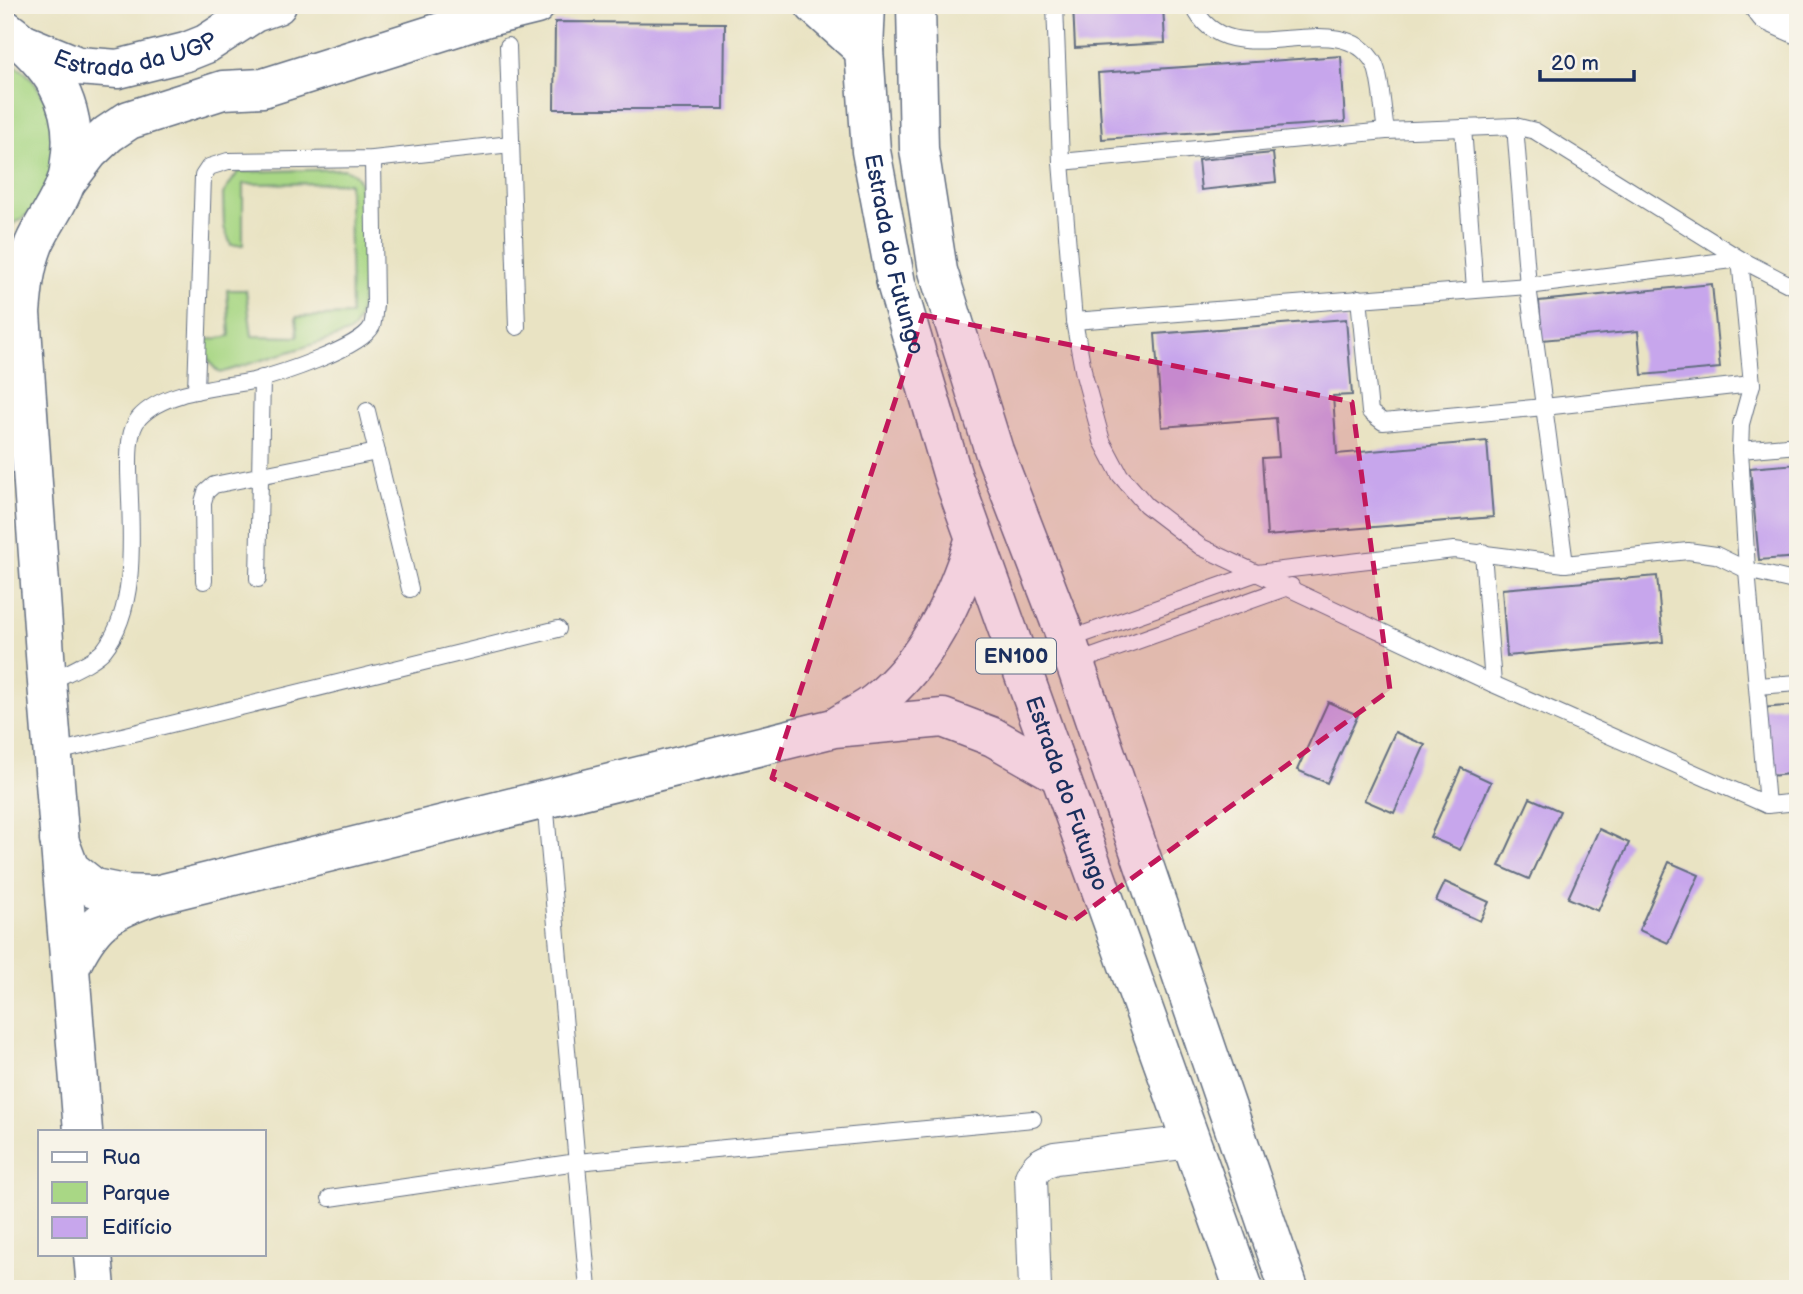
<svg xmlns="http://www.w3.org/2000/svg" width="1803" height="1294" font-family="'Balsamiq Sans',sans-serif">
  <style>
    .green { fill: #a9d785; stroke: #628372; stroke-width: 2 }
    .building { fill: #c7a6ec }
    .lines { fill: none; stroke-linecap: round; stroke-linejoin: round }
    .service-casing { stroke: #636e81; stroke-width: 18 }
    .minor-casing { stroke: #636e81; stroke-width: 34 }
    .tertiary-casing { stroke: #636e81; stroke-width: 41 }
    .secondary-casing { stroke: #636e81; stroke-width: 41 }
    .primary-casing { stroke: #636e81; stroke-width: 41 }
    .service { stroke: #fff; stroke-width: 16 }
    .minor { stroke: #fff; stroke-width: 32 }
    .tertiary { stroke: #fff; stroke-width: 38 }
    .secondary { stroke: #fff; stroke-width: 38 }
    .primary { stroke: #fff; stroke-width: 38 }
    .marked { fill: #c2185b; fill-opacity: 0.2; stroke: #c2185b; stroke-width: 5; stroke-dasharray: 14 9; stroke-linejoin: round }
    .labels { text-anchor: middle; dominant-baseline: central; stroke-width: 5; stroke-linejoin: round; paint-order: stroke }
    .shield { fill: #f7f3e8; stroke: #5d6a87; stroke-width: 2 }
    .shield-label { font-size: 21px; font-weight: bold; fill: #1b2f5e }
    .street-label { font-size: 23px; fill: #1b2f5e; stroke: #f7f3e8 }
  </style>
  <rect width="100%" height="100%" fill="#f7f3e8"/>
  <filter id="ink" filterUnits="userSpaceOnUse"><feTurbulence type="fractalNoise" baseFrequency=".0143" numOctaves="2"/><feDisplacementMap in="SourceGraphic" scale="14" xChannelSelector="R" yChannelSelector="G"/><feConvolveMatrix kernelMatrix="1 2 1 2 8 2 1 2 1" color-interpolation-filters="sRGB"/></filter>
  <filter id="wash" filterUnits="userSpaceOnUse"><feTurbulence type="fractalNoise" baseFrequency=".00686" numOctaves="4" result="noise"/><feDisplacementMap in="SourceGraphic" scale="28" xChannelSelector="R" yChannelSelector="G"/><feGaussianBlur stdDeviation="1.57" result="paint"/><feColorMatrix in="noise" values="0 0 0 0 0 0 0 0 0 0 0 0 0 0 0 0 0 1.4 0 .05"/><feComposite in="paint" operator="in"/></filter>
  <g filter="url(#wash)">
    <rect width="100%" height="100%" fill="#e9e3c3"/>
    <g class="green">
      <path d="M5 58C13 64 24 70 31 78 70 125 68 201 5 228Z"/>
      <path d="M343 169C354 172 359 175 360 187 361 215 371 312 352 330 349 333 342 335 337 337L220 373C208 363 204 354 207 340L230 336 227 290H246L252 336 298 337 296 317 351 315 349 183 243 184V245H231L224 227 223 194 238 172Z"/>
    </g>
    <g id="blocks">
      <g class="building">
        <path d="M1073 5H1163L1165 43 1075 48Z"/>
        <path d="M555 22 725 23 724 109H554Z"/>
        <path d="M1341 56 1345 122 1102 139 1098 73Z"/>
        <path d="M1273 153 1276 182 1201 190 1198 160Z"/>
        <path d="M1712 284 1720 368 1642 375 1638 331 1542 340 1539 301Z"/>
        <path d="M1346 319 1352 395 1333 396 1337 454 1487 441 1493 517 1267 536 1262 458 1279 457 1276 418 1162 427 1155 334Z"/>
        <path d="M1798 464V557L1759 560 1750 468Z"/>
        <path d="M1657 576 1663 642 1507 656 1502 589Z"/>
        <path d="M1328 702 1358 715 1327 783 1297 770Z"/>
        <path d="M1798 705V773L1769 776 1762 708Z"/>
        <path d="M1395 732 1425 745 1394 813 1364 800Z"/>
        <path d="M1461 768 1491 782 1460 850 1430 837Z"/>
        <path d="M1530 798 1560 811 1529 879 1499 866Z"/>
        <path d="M1599 829 1629 843 1598 911 1568 898Z"/>
        <path d="M1669 862 1699 875 1668 943 1639 930Z"/>
        <path d="M1445 882 1489 902 1480 921 1436 901Z"/>
      </g>
    </g>
  </g>
  <g filter="url(#ink)">
    <use href="#blocks" fill-opacity="0" stroke="#636e81" stroke-width="2"/>
    <g class="lines">
      <defs>
        <g id="service">
          <path d="M1055 5 1061 162 1074 321 1084 375 1102 441 1120 475 1146 505 1201 547 1493 684 1767 805 1798 802"/>
          <path d="M1193 5C1227 82 1338 0 1374 63 1381 75 1383 115 1386 131"/>
          <path d="M508 46 517 327"/>
          <path d="M1515 126 1528 286 1565 564"/>
          <path d="M1463 128 1475 289"/>
          <path d="M1061 162 1386 131 1515 126 1535 131 1740 259 1798 289"/>
          <path d="M1359 298 1370 412 1383 422 1544 407 1752 384"/>
          <path d="M1074 321 1528 286 1740 259 1752 384 1741 424 1740 450 1747 570 1767 805"/>
          <path d="M196 391 203 176 209 167 228 161 373 159 511 144"/>
          <path d="M367 411 410 589"/>
          <path d="M1740 450 1798 445"/>
          <path d="M1483 552 1493 684"/>
          <path d="M258 579 262 378"/>
          <path d="M204 581 203 502 206 492 214 485 377 452"/>
          <path d="M1067 640 1257 573 1454 550 1565 564 1688 551 1716 555 1747 570 1798 582"/>
          <path d="M1075 663 1291 586"/>
          <path d="M49 682C64 674 94 662 104 650 140 605 130 525 129 470 129 454 128 431 139 418 164 390 218 388 253 381 277 375 362 348 372 326 374 320 374 311 375 305L373 159"/>
          <path d="M1758 686 1798 683"/>
          <path d="M53 753 558 629"/>
          <path d="M545 800 588 1289"/>
          <path d="M330 1198 577 1162 1033 1119"/>
        </g>
        <g id="minor">
          <path d="M1760 5 1767 14 1798 28"/>
          <path d="M1035 1289 1031 1177C1037 1165 1043 1162 1055 1158L1191 1142"/>
        </g>
        <g id="tertiary">
          <path d="M814 5 864 50"/>
          <path id="s1" d="M27 45 78 66 118 69 186 52 206 44 254 13 277 5"/>
          <path d="M67 181 89 152 108 134 129 120 223 90 263 88 488 17 536 5"/>
          <path d="M839 725C851 717 865 711 876 702 927 662 955 600 974 541"/>
          <path d="M59 840 70 869 94 888 124 894 151 895"/>
          <path d="M70 968C92 921 108 911 156 895L834 728 943 718 993 737 1058 774"/>
        </g>
        <g id="secondary">
          <path d="M5 29C50 62 79 103 70 161 69 168 69 176 66 182 59 204 43 223 34 244 25 267 23 289 21 313L47 683 83 1131"/>
          <path d="M93 1254 96 1289"/>
        </g>
        <g id="primary">
          <path id="s2" d="M866 5 864 50 871 151 896 283 953 477 1244 1289"/>
          <path d="M916 5 919 149 938 271 994 451 1067 640 1289 1289"/>
        </g>
      </defs>
      <use href="#service" class="service-casing"/>
      <use href="#minor" class="minor-casing"/>
      <use href="#tertiary" class="tertiary-casing"/>
      <use href="#secondary" class="secondary-casing"/>
      <use href="#primary" class="primary-casing"/>
      <use href="#service" class="service"/>
      <use href="#minor" class="minor"/>
      <use href="#tertiary" class="tertiary"/>
      <use href="#secondary" class="secondary"/>
      <use href="#primary" class="primary"/>
    </g>
  </g>
  <path class="marked" d="M923 315 1352 402 1390 690 1073 921 772 778Z"/>
  <g class="labels">
    <rect class="shield" x="976" y="638.5" width="80" height="35" rx="5"/>
    <g class="shield-label">
      <text x="1016" y="656">EN100</text>
    </g>
    <g class="street-label">
      <text stroke="none"><textPath href="#s1" startOffset="114">Estrada da UGP</textPath></text>
      <text stroke="none"><textPath href="#s2" startOffset="252">Estrada do Futungo</textPath></text>
      <text stroke="none"><textPath href="#s2" startOffset="819">Estrada do Futungo</textPath></text>
    </g>
  </g>
  <rect width="1803" height="1294" fill="none" stroke="#f7f3e8" stroke-width="28"/>
  <rect x="38" y="1130" width="228" height="126" fill="#f7f3e8" stroke="#9fa5b1" stroke-width="2"/>
  <rect x="52" y="1152" width="35" height="10" fill="#ffffff" stroke="#9fa5b1" stroke-width="2"/>
  <text x="102" y="1164" font-size="21" fill="#1b2f5e">Rua</text>
  <rect x="52" y="1182" width="35" height="21" fill="#a9d785" stroke="#9fa5b1" stroke-width="2"/>
  <text x="102" y="1200" font-size="21" fill="#1b2f5e">Parque</text>
  <rect x="52" y="1217" width="35" height="21" fill="#c7a6ec" stroke="#9fa5b1" stroke-width="2"/>
  <text x="102" y="1234" font-size="21" fill="#1b2f5e">Edifício</text>
  <path d="M1540 70v10h94v-10" fill="none" stroke="#1b2f5e" stroke-width="3.5"/>
  <text x="1551" y="70" font-size="21" fill="#1b2f5e" stroke="#f7f3e8" stroke-width="5" paint-order="stroke">20 m</text>
</svg>
